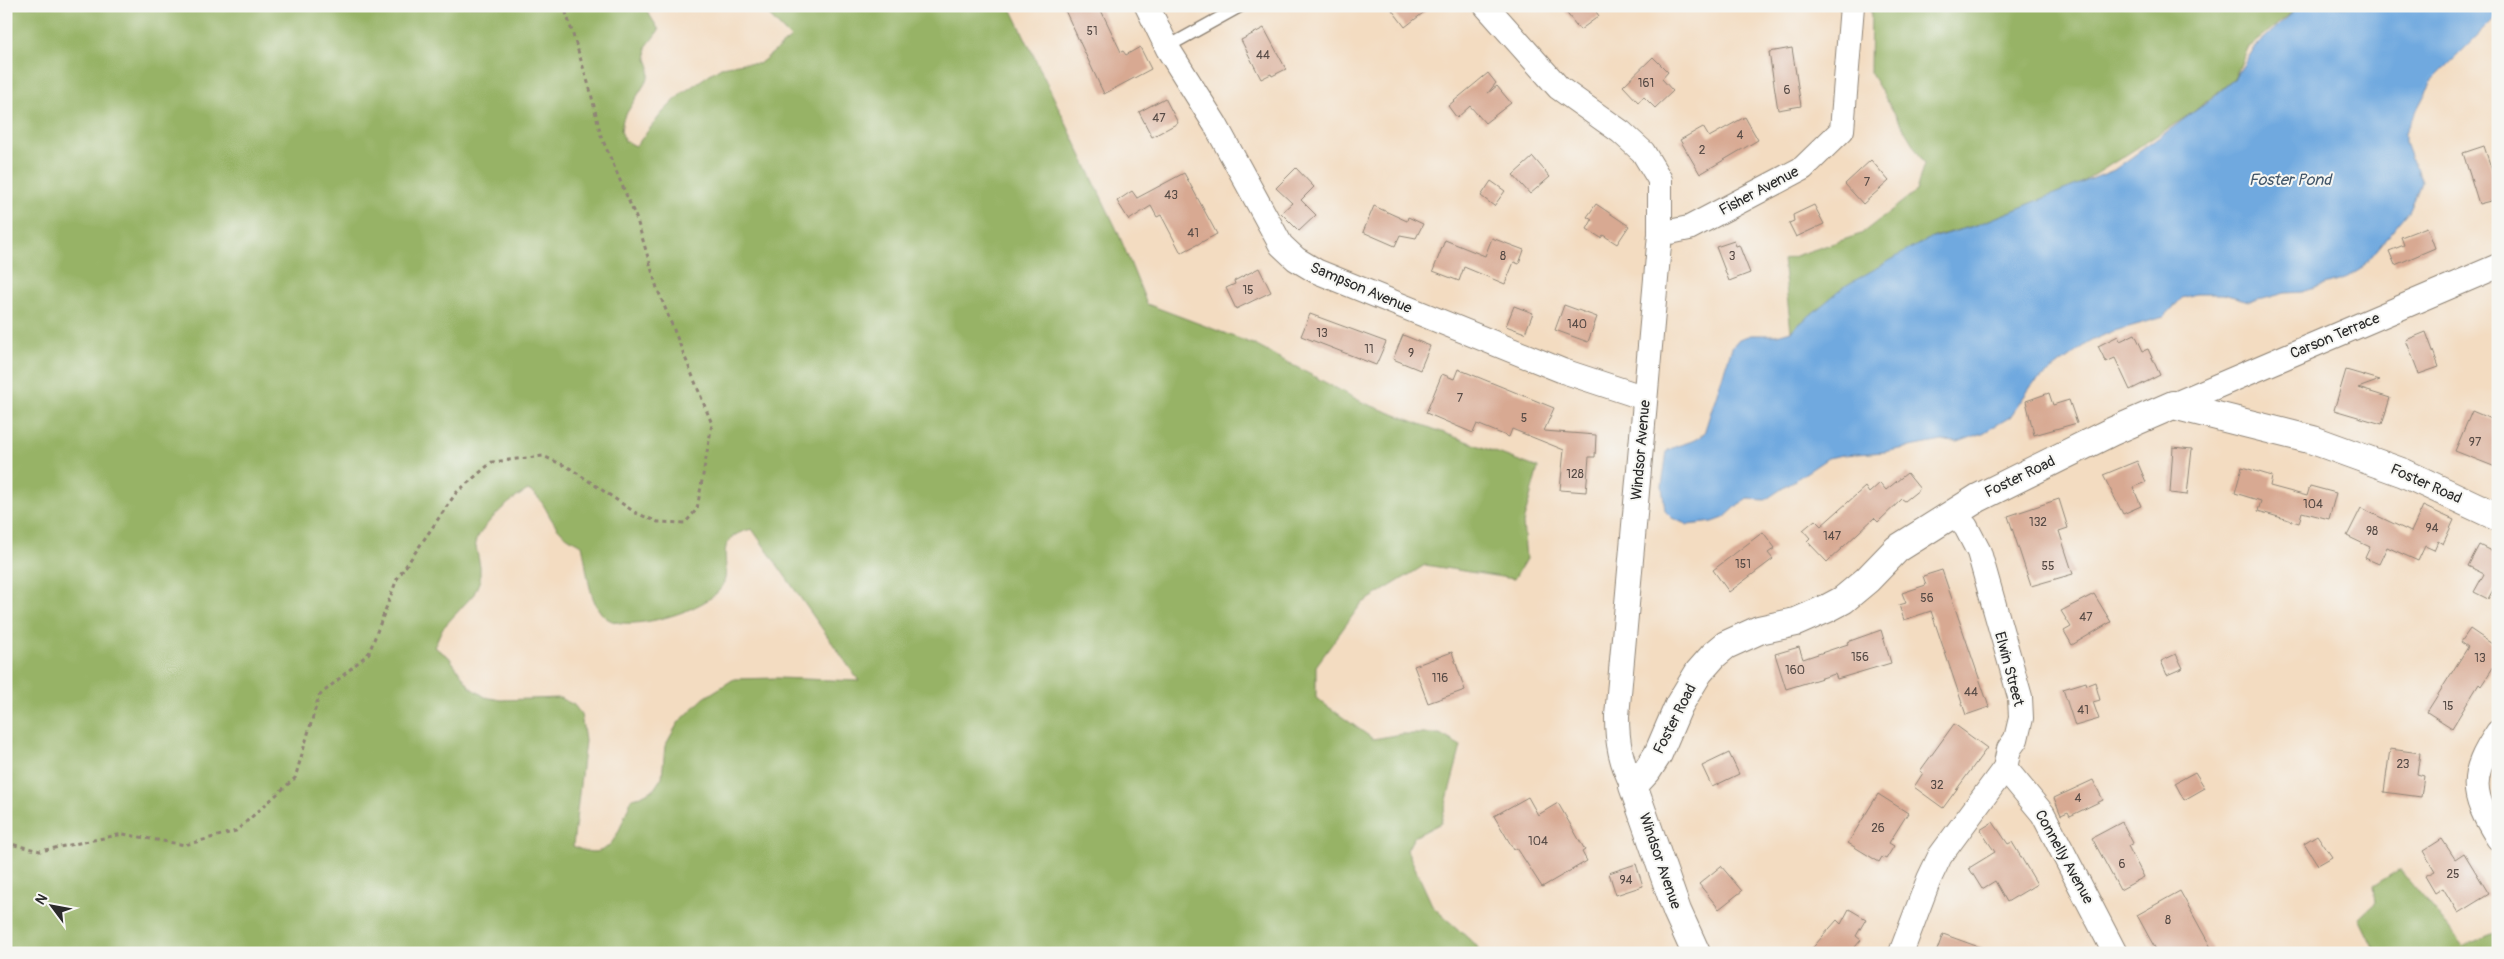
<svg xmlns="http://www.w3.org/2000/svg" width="2504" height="959" font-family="Pangolin,sans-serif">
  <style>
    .forest { fill: #97b366; stroke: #616f48; fill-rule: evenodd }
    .water { fill: #6fa9df; stroke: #4d6a85 }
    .building { fill: #d8a992 }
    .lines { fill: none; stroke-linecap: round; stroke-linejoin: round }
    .lane-casing { stroke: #8f8476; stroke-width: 14 }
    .street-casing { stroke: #8f8476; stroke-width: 26 }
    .secondary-casing { stroke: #8f8476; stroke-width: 30 }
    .path { stroke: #8f8476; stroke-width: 3; stroke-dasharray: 4 4; stroke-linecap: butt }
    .lane { stroke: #fff; stroke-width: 11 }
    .street { stroke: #fff; stroke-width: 24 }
    .secondary { stroke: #fff; stroke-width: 28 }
    .labels { text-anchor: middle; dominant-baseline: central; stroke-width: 4; stroke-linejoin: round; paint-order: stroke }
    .number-label { font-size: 12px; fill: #564a45 }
    .street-label { font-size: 15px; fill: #2b2b2b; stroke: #f6f6f2 }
    .water-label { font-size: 16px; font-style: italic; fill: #43576a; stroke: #f6f6f2 }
  </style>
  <rect width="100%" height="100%" fill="#f6f6f2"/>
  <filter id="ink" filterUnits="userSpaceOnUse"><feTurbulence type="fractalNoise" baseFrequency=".02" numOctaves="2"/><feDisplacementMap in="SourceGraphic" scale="10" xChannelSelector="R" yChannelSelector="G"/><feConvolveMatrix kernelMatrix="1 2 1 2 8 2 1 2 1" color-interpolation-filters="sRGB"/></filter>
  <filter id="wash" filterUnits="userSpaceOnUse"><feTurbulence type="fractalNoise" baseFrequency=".0096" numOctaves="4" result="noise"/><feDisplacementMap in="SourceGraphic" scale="20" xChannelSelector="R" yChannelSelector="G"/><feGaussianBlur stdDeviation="1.12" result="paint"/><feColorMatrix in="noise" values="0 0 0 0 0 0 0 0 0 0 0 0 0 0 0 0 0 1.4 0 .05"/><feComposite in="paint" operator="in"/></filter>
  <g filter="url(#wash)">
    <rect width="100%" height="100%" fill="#f3dcc1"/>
    <g class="forest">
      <path d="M6 6H644L659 30 646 47 647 59 650 67 649 77 623 119 621 131 625 141 636 146 662 113 681 94 710 74 721 67 743 63 759 64 791 38 760 6H1010L1117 230 1147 304 1253 344 1364 403 1538 468 1523 523 1526 559 1514 579 1425 565 1361 604 1316 666V698L1373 739 1402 734H1440L1461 746 1441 823 1414 837 1407 850 1433 907 1477 946 1479 953H6ZM528 490C544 499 544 509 554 523 561 534 571 540 582 545 587 565 588 607 608 619 630 633 707 610 721 588 736 564 707 539 752 529L859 681 777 678 734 679 704 698 678 723 665 746 662 777 654 789 641 796 632 798C619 827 614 867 573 846L585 741 581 714 574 705 560 698 500 700 485 697 470 687 449 657 434 647 442 629 474 594 480 580V566L475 542C486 521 507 502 528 490Z"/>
      <path d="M1871 6H2300L2248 48 2234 79 2192 113 2080 184 1977 225 1936 236 1829 300 1791 331 1783 260 1861 234 1916 191 1924 163 1870 72Z"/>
      <path d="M2400 869 2463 946 2498 932V953H2376L2359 918 2375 903 2373 886Z"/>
    </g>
    <path class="water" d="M2300 6H2498V15L2432 81 2405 132V143L2411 159 2418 169 2421 182 2415 198 2409 211 2361 269 2344 279 2302 292 2285 293 2263 299 2249 301 2223 294H2196L2182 298 2164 317 2111 332 2091 341 2032 385 2010 417 1983 433 1958 442 1942 441 1884 452 1843 455 1828 458 1765 500 1748 499 1739 504 1724 518 1713 522 1688 525 1672 518 1665 511 1662 486 1667 451C1681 442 1692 445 1704 433L1732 347 1739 339 1751 335H1777L1791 331 1845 286 1926 240 1977 225 2114 170 2209 101 2234 79 2256 46Z"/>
    <g id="blocks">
      <g class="building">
        <path d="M1063 6H1099L1121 52 1123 51 1126 55 1140 47 1151 69 1104 94Z"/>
        <path d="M1389 6H1432L1405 27Z"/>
        <path d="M1561 6H1592L1599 16 1580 30Z"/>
        <path d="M1264 28 1286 69 1272 76 1271 74 1261 79 1241 40Z"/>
        <path d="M1792 48 1801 106 1778 110 1769 52Z"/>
        <path d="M1653 57 1668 72 1662 79 1673 91 1655 108 1644 97 1638 102 1623 86Z"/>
        <path d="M1488 73 1496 83 1488 93 1497 86 1511 103 1485 123 1470 106 1457 118 1448 106Z"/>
        <path d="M1165 98 1178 123 1152 137 1139 112Z"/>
        <path d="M1745 117 1758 140 1700 174 1680 140 1703 127 1709 137Z"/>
        <path d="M2484 146 2498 189V199L2479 204 2463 153Z"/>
        <path d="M1533 157 1550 177 1530 194 1513 175Z"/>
        <path d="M1871 160 1889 181 1863 204 1845 184Z"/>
        <path d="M1296 168 1314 187 1301 200 1316 215 1299 231 1281 213 1292 203 1276 188Z"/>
        <path d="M1184 173 1217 234 1181 253 1161 215 1157 217 1151 206 1129 220 1117 201 1132 191 1137 198Z"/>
        <path d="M1491 181 1505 191 1494 206 1481 196Z"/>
        <path d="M1596 204 1629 226 1617 244 1603 235 1601 238 1587 229 1592 220 1587 217Z"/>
        <path d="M1814 205 1824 224 1796 237 1789 223 1794 221 1793 215Z"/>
        <path d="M1374 206 1407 221 1408 217 1423 224 1416 238 1400 235 1395 246 1363 232Z"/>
        <path d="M2427 227 2435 248 2395 265 2389 251 2404 245 2401 237Z"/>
        <path d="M1492 238 1524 250 1519 264 1514 262 1505 284 1464 267 1459 281 1433 271 1445 240 1485 256Z"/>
        <path d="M1734 241 1736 246 1739 245 1750 273 1729 281 1716 247Z"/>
        <path d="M1259 268 1271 292 1236 309 1226 288 1235 284 1234 281Z"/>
        <path d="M1564 305 1597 317 1588 342 1555 330Z"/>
        <path d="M1514 306 1533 313 1525 333 1506 326Z"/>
        <path d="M1310 314 1386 342 1376 365 1301 336Z"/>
        <path d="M2426 332 2439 367 2419 374 2406 340Z"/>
        <path d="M2135 334 2143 351 2148 349 2160 375 2130 390 2115 358 2106 362 2098 346 2118 336 2120 341Z"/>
        <path d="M1403 335 1430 346 1420 370 1393 359Z"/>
        <path d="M1458 369 1554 408 1544 431 1596 435 1595 457H1589L1586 492 1560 490 1564 450 1512 429 1509 437 1477 424 1473 433 1426 413 1442 374 1454 379Z"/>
        <path d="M2346 370 2380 380 2358 388 2390 398 2382 424 2334 410Z"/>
        <path d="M2049 393 2053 405 2069 400 2077 423 2034 435 2026 401Z"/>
        <path d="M2472 411 2498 422V468L2455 451Z"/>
        <path d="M2173 447 2192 449 2187 495 2170 493Z"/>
        <path d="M2137 461 2146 482 2133 487 2141 506 2123 514 2103 475Z"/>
        <path d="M2242 467 2272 476 2270 486 2307 496 2310 486 2336 493 2329 519 2302 512 2299 523 2258 511 2261 501 2235 493Z"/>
        <path d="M1907 473 1920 489 1905 501 1902 499 1878 522 1874 518 1827 562 1807 541 1810 538 1803 530 1815 520 1821 526 1865 487 1869 493 1880 483 1886 490Z"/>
        <path d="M2059 499 2068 528 2059 531 2073 574 2031 586 2008 516Z"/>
        <path d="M2423 506 2454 520 2443 544 2438 541 2434 550 2425 546 2418 561 2387 547 2379 564 2365 558 2370 547 2347 536 2361 508 2411 532Z"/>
        <path d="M1763 532 1775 548 1768 553 1773 559 1729 592 1713 570Z"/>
        <path d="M2479 545 2495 553 2498 547V581L2488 599 2474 592 2484 574 2468 566Z"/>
        <path d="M1942 570 1989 707 1966 715 1931 611 1904 620 1899 605 1906 603 1902 593 1926 585 1923 576Z"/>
        <path d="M2094 594 2111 622 2072 645 2064 631 2071 627 2061 611Z"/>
        <path d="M2470 629 2498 648V660L2481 686 2479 684 2452 728 2427 712 2468 647 2461 642Z"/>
        <path d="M1881 630 1891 663 1837 679 1835 674 1786 689 1775 654 1799 647 1803 659 1848 644 1847 642Z"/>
        <path d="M1452 652 1465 690 1428 703 1414 666Z"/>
        <path d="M2176 654 2183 668 2167 675 2161 661Z"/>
        <path d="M2086 682 2087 685 2095 682 2100 700 2093 702 2099 719 2075 726 2063 689Z"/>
        <path d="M1954 724 1987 748 1943 808 1914 787 1923 773 1920 771Z"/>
        <path d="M2390 749 2420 753 2417 774 2424 776 2421 797 2384 792Z"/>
        <path d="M1729 753 1739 774 1712 787 1702 766Z"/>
        <path d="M2195 772 2205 788 2184 800 2175 783Z"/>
        <path d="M2093 780 2103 800 2070 816 2068 812 2061 815 2054 798Z"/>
        <path d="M1878 794 1908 813 1889 843 1894 846 1886 859 1882 857 1879 862 1848 843Z"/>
        <path d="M1528 797 1538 815 1558 803 1585 850 1582 852 1587 861 1542 887 1517 848 1514 850 1494 816Z"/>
        <path d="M1993 822 2008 844 2012 842 2037 884 2007 902 1995 881 1982 889 1969 868 1995 852 1980 830Z"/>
        <path d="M2122 822 2133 843 2128 846 2144 877 2120 890 2092 838Z"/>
        <path d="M2317 835 2332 857 2318 865 2304 843Z"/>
        <path d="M2442 839 2455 859 2464 853 2489 894 2458 913 2443 888 2435 893 2425 876 2435 871 2423 851Z"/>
        <path d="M1636 864 1643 886 1616 895 1609 873Z"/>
        <path d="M1721 866 1742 891 1719 909 1699 884Z"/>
        <path d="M2180 891 2214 953H2158L2150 939 2137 915Z"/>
        <path d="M1849 909 1866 919 1856 936 1861 940 1850 953H1808L1837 920 1841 924Z"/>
        <path d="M1943 934 1990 951V953H1936Z"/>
      </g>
    </g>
  </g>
  <g filter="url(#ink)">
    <use href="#blocks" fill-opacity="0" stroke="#8f8476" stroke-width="1"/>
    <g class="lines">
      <defs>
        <path id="lane" d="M1167 47 1241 6"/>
        <g id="street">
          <path d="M1147 6 1168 49 1215 124 1281 245 1296 259 1316 271 1563 371 1645 398"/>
          <path d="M1486 6 1559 88 1621 132 1643 152 1660 180V234L1617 716C1617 743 1621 763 1633 786"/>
          <path d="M1660 234 1689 228 1803 168 1842 130 1852 6"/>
          <path d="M2173 405 2498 266"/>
          <path d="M2498 732C2469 775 2470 794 2498 838"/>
          <path d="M2005 768 2043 814 2115 953"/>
          <path d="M1901 953 1929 879 1940 856 2005 768 2009 749 2016 739 2021 718 2020 697 1979 552 1966 527 1953 513"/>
        </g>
        <path id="secondary" d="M1696 953 1677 911 1633 786 1647 771 1658 754 1679 705 1699 672 1714 655 1726 645 1759 630 1796 622 1828 608 1843 600 1867 580 1897 549 1978 498 2111 432 2173 405 2313 440 2404 473 2498 517"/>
      </defs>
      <use href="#lane" class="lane-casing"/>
      <use href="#street" class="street-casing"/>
      <use href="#secondary" class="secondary-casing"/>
      <g class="path">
        <path d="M6 396 8 401 6 411"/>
        <path d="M6 843 40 851 123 834 185 845 236 831 295 778 319 696 369 653 397 579 456 493 492 462 543 456 568 467 636 513 658 522 685 523 697 509 712 424 657 288 637 220 601 136 590 89 564 6"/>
      </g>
      <use href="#lane" class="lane"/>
      <use href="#street" class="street"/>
      <use href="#secondary" class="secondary"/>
    </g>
  </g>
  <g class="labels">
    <g class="number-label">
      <text x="1092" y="31">51</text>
      <text x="1263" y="55">44</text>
      <text x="1646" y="83">161</text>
      <text x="1787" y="90">6</text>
      <text x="1159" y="118">47</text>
      <text x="1740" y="135">4</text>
      <text x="1702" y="150">2</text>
      <text x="1867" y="182">7</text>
      <text x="1171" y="195">43</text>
      <text x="1193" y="233">41</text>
      <text x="1503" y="256">8</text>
      <text x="1732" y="256">3</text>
      <text x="1248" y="290">15</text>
      <text x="1577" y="324">140</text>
      <text x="1322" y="333">13</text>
      <text x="1369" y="349">11</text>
      <text x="1411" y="353">9</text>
      <text x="1460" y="398">7</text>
      <text x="1524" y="418">5</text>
      <text x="2475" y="442">97</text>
      <text x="1575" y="474">128</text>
      <text x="2313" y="504">104</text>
      <text x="2038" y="522">132</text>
      <text x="2432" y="528">94</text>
      <text x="2372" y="531">98</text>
      <text x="1832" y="536">147</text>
      <text x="1743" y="564">151</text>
      <text x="2048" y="566">55</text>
      <text x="1927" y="598">56</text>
      <text x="2086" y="617">47</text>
      <text x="1860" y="657">156</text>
      <text x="2480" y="658">13</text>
      <text x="1795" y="670">160</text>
      <text x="1440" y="678">116</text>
      <text x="1971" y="692">44</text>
      <text x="2448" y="706">15</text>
      <text x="2083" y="710">41</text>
      <text x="2403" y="764">23</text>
      <text x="1937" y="785">32</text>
      <text x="2078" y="798">4</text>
      <text x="1878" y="828">26</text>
      <text x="1538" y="841">104</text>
      <text x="2122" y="864">6</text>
      <text x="2453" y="874">25</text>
      <text x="1626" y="880">94</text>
      <text x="2168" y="920">8</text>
    </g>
    <g class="street-label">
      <text transform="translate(1759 191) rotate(-28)">Fisher Avenue</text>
      <text transform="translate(1361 288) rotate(23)">Sampson Avenue</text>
      <text transform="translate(2335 336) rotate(-23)">Carson Terrace</text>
      <text transform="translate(1641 450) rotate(-85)">Windsor Avenue</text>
      <text transform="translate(2020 477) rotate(-26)">Foster Road</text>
      <text transform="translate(2426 484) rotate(24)">Foster Road</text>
      <text transform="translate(2009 669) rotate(75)">Elwin Street</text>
      <text transform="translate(1675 719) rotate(-63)">Foster Road</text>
      <text transform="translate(2064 857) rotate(61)">Connelly Avenue</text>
      <text transform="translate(1660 861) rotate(71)">Windsor Avenue</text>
    </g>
    <g class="water-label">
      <text x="2290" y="180">Foster Pond</text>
    </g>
  </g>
  <rect width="2504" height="959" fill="none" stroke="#f6f6f2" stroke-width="25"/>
  <g transform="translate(52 906) rotate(302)" stroke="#f6f6f2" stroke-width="4" paint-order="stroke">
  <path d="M0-4L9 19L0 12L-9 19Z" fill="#2b2b2b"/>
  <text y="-8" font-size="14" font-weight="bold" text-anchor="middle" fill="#2b2b2b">N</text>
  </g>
</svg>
